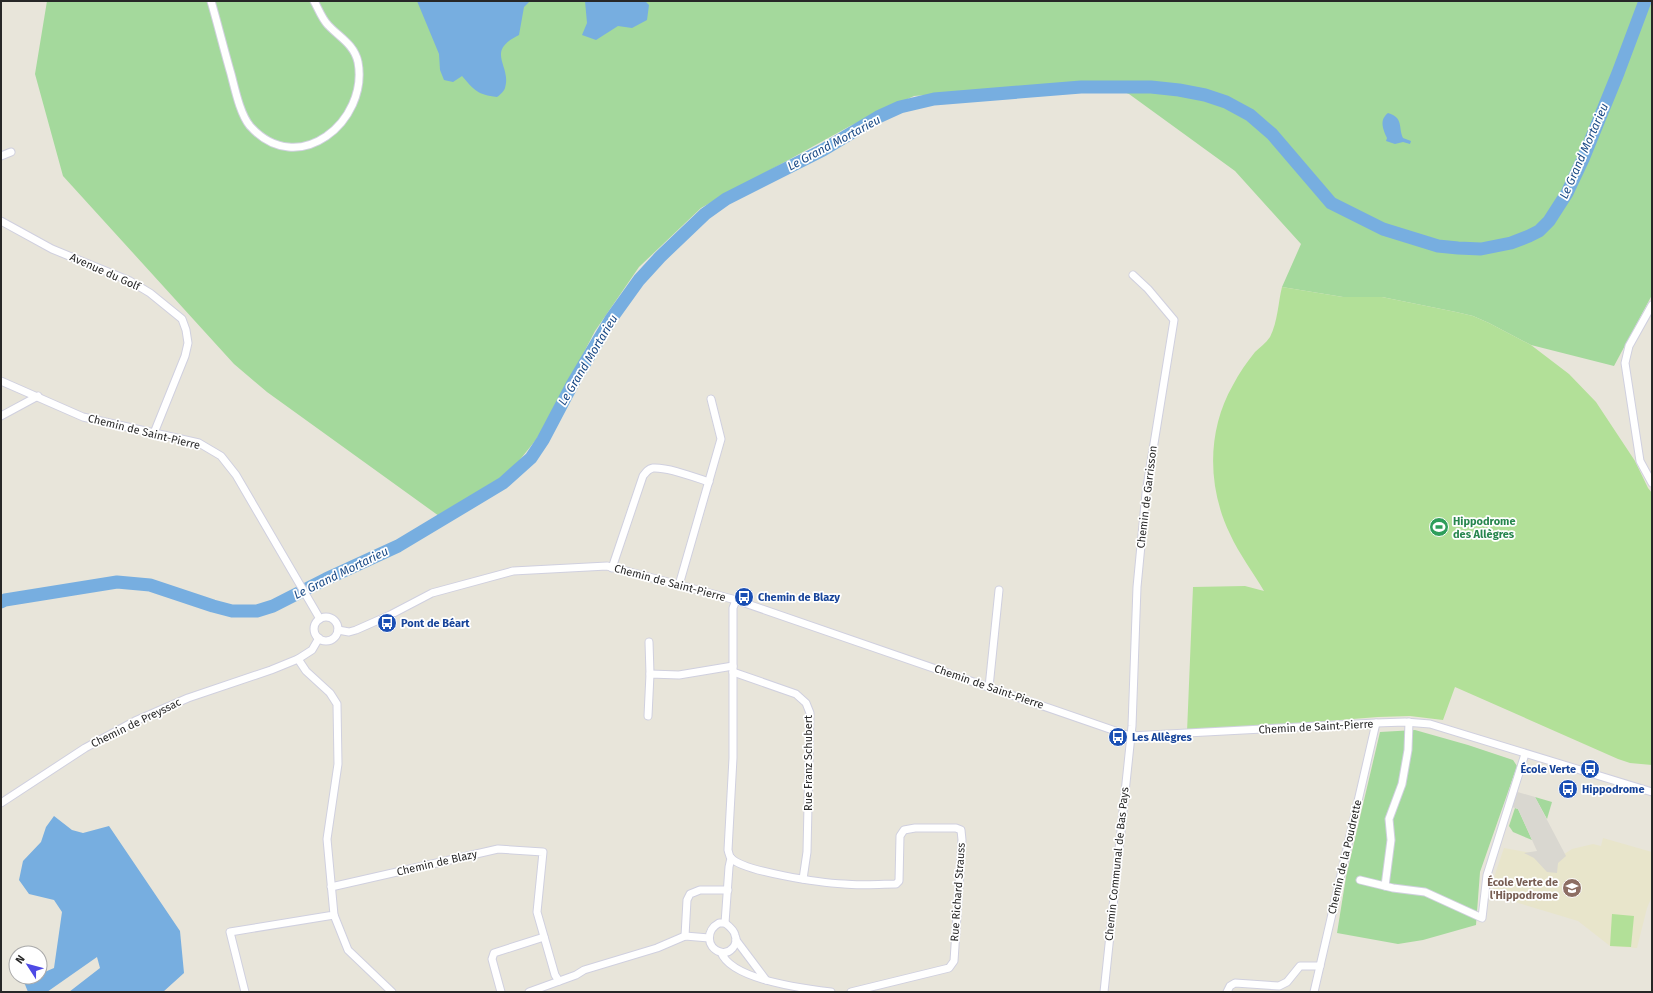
<svg xmlns="http://www.w3.org/2000/svg" width="1653" height="993" font-family="'Fira Sans',sans-serif">
  <style>
    .education { fill: #e8e5cb }
    .green { fill: #a4d99c }
    .pitch { fill: #b2e098 }
    .plaza { fill: #d9d7d0 }
    .water { fill: #77aee0 }
    .lines { fill: none; stroke-linecap: round; stroke-linejoin: round }
    .river { stroke: #77aee0; stroke-width: 13 }
    .minor-casing { stroke: #d0d0df; stroke-width: 9 }
    .minor { stroke: #fff; stroke-width: 7 }
    .labels { text-anchor: middle; dominant-baseline: central; stroke-width: 3.5; stroke-linejoin: round; paint-order: stroke }
    .street-label { font-size: 11px; fill: #272727; stroke: #fff }
    .leisure-label { font-size: 11px; font-weight: bold; fill: #27864d; stroke: #fff; text-anchor: start }
    .transit-label { font-size: 11px; font-weight: bold; fill: #164399; stroke: #fff; text-anchor: start }
    .education-label { font-size: 11px; font-weight: bold; fill: #785e54; stroke: #fff; text-anchor: end }
    .water-label { font-size: 12px; font-style: italic; fill: #1b4b87; stroke: #fff }
  </style>
  <rect width="100%" height="100%" fill="#e8e5da"/>
  <path class="education" d="M1603 838 1652 852V896L1647 908 1637 948 1610 946 1578 921 1492 895 1493 880 1504 848 1558 858 1572 849 1593 844 1601 846Z"/>
  <g class="green">
    <path d="M47 1H1652V295L1614 366 1531 345 1489 323 1473 316 1456 312 1382 297H1343L1282 287 1301 244 1235 171 1129 94 1097 81 914 96 850 126 701 208 639 267 595 331 543 431 510 472 439 516 267 392 234 364 63 176 35 74Z"/>
    <path d="M1415 730 1468 745 1513 760 1517 766 1480 872 1476 925 1423 940 1398 944 1337 933 1346 877 1380 732Z"/>
    <path d="M1535 797 1552 802 1547 819Z"/>
    <path d="M1515 808 1518 809 1532 840 1513 832 1509 826Z"/>
  </g>
  <g class="pitch">
    <path d="M1282 287 1343 297H1382L1456 312 1473 316 1489 323 1531 345 1569 374 1596 402 1635 461 1648 488 1652 493V765L1630 763 1618 759 1455 687 1443 720 1410 716 1378 717 1187 732 1193 587 1245 586 1264 591C1253 572 1239 554 1230 534 1207 487 1207 430 1233 385 1239 373 1247 362 1255 352 1260 347 1266 343 1270 337 1278 321 1278 303 1282 287Z"/>
    <path d="M1612 914 1634 916 1631 947 1610 946Z"/>
  </g>
  <path class="plaza" d="M1514 791 1535 797 1566 856 1558 863 1557 873 1547 872 1534 858 1524 853 1537 851 1518 809 1509 806Z"/>
  <g class="water">
    <path d="M417 1H530L524 7 519 35C484 52 512 65 505 88 504 91 500 95 497 97 478 95 474 90 462 76L453 82 444 80 440 70 439 54Z"/>
    <path d="M585 1H645L649 5 647 20 632 28 618 26 596 40 582 35 587 23Z"/>
    <path d="M1388 113C1404 118 1398 127 1403 138L1411 141 1410 144 1403 142 1395 144 1386 141 1387 138C1383 129 1379 120 1388 113Z"/>
    <path d="M54 816 72 830 83 833 109 826 180 931 184 973 163 992H69L100 968 97 957 47 992H28L24 982 34 977H40V974L54 968 62 912 54 900 29 894 19 880 23 861 41 842 46 827Z"/>
  </g>
  <g class="lines">
    <path class="river" d="M1 602 5 600 117 582 150 585 213 606 232 611H257L273 606 326 579 398 546 503 483 531 458 543 440 573 383 611 319 639 280 660 257 705 214 726 199 823 150 878 117 900 107 934 99 1081 87H1151L1179 90 1205 95 1226 102 1250 115 1272 134 1331 203 1383 229 1438 246 1458 248 1481 249 1511 243 1529 236 1539 231 1549 221 1567 193 1583 159 1618 73 1645 1"/>
    <defs>
      <g id="minor">
        <path d="M211 1C218 25 224 50 231 74 235 89 240 114 250 126 298 180 369 121 358 62 354 44 339 37 328 25 322 19 318 8 314 1"/>
        <path d="M1 156 11 152"/>
        <path d="M1 221 52 249 130 281 150 293 182 319 186 330 188 343 185 356 154 433"/>
        <path d="M1652 305 1629 346 1625 363 1640 461 1652 483"/>
        <path d="M1 381 83 417 199 443 221 456 236 475 320 619"/>
        <path d="M1 416 38 396"/>
        <path d="M612 568 643 476C646 472 648 469 653 468 668 467 694 477 709 482"/>
        <path d="M679 585 721 439 711 399"/>
        <path d="M736 600 733 608V758L728 850C729 853 729 856 731 858 744 872 823 883 844 884 861 886 879 884 896 884L899 881 900 836 904 830 915 828H956L961 830 962 840 954 961 949 968 851 992"/>
        <circle cx="326" cy="629" r="12"/>
        <path d="M338 630 349 632 356 630 390 615 432 593 513 571 607 566 736 600 1130 736 1376 723 1405 722 1430 724 1652 792"/>
        <path d="M649 642 650 674"/>
        <path d="M733 672 796 694 806 703 810 713 807 852 803 879"/>
        <path d="M989 687 999 590"/>
        <path d="M648 716 650 674 679 675 733 666"/>
        <path d="M1 803 85 748 135 721 188 698 271 670 298 659 312 650 319 638"/>
        <path d="M1360 880 1393 888 1425 892 1482 918 1487 875 1525 754"/>
        <path d="M1385 886 1391 840 1389 819 1402 784 1408 750 1409 722"/>
        <path d="M331 887 498 849 543 852 537 912 555 975 559 981"/>
        <path d="M334 915 348 950 392 992"/>
        <path d="M719 923H725C729 926 734 930 735 935 739 944 730 955 720 952 706 947 706 930 719 923Z"/>
        <path d="M725 923 729 867 731 858"/>
        <path d="M685 936 687 900 690 894 700 890H728"/>
        <path d="M736 940 766 980"/>
        <path d="M721 952C731 980 805 989 831 992"/>
        <path d="M245 992 230 932 334 915 327 839 338 764 337 704 330 693 306 671 298 659"/>
        <path d="M501 992 492 959 494 953 544 937"/>
        <path d="M529 992 576 975 584 970 657 948 685 936 709 938"/>
        <path d="M1104 992 1132 726 1137 587 1146 493 1174 320 1148 289 1133 275"/>
        <path d="M1227 992 1230 986 1235 983 1279 986 1287 982 1300 966H1320"/>
        <path d="M1314 992 1376 723"/>
      </g>
    </defs>
    <use href="#minor" class="minor-casing"/>
    <use href="#minor" class="minor"/>
  </g>
  <defs>
    <symbol id="stadium-disc" viewBox="-11 -11 22 22"><circle r="9.5" fill="#2e9e5b" stroke="#fff"/><path d="M0-5a6.5 5 0 1 0 0 10a6.5 5 0 1 0 0-10ZM-3.5-1.8h7v3.6h-7Z" fill="#fff"/></symbol>
    <symbol id="bus-disc" viewBox="-11 -11 22 22"><circle r="9.5" fill="#1a4fb4" stroke="#fff"/><path d="M-5-6H5V4H4V6H2V4H-2V6H-4V4H-5ZM-3.5-4V0h7V-4ZM-3.5 1.2v1.5H-2V1.2ZM2 1.2v1.5H3.5V1.2Z" fill="#fff"/></symbol>
    <symbol id="school-disc" viewBox="-11 -11 22 22"><circle r="9.5" fill="#8d6e63" stroke="#fff"/><path d="M0-5L7-2L0 1L-7-2ZM-4 1L0 2.5L4 1V4Q0 6-4 4Z" fill="#fff"/></symbol>
  </defs>
  <g fill-rule="evenodd">
    <use href="#stadium-disc" x="1428" y="516" width="22" height="22"/>
    <use href="#bus-disc" x="733" y="586" width="22" height="22"/>
    <use href="#bus-disc" x="376" y="612" width="22" height="22"/>
    <use href="#bus-disc" x="1107" y="726" width="22" height="22"/>
    <use href="#bus-disc" x="1579" y="758" width="22" height="22"/>
    <use href="#bus-disc" x="1557" y="778" width="22" height="22"/>
    <use href="#school-disc" x="1561" y="877" width="22" height="22"/>
  </g>
  <g class="labels">
    <g class="street-label">
      <text transform="translate(105 272) rotate(24)">Avenue du Golf</text>
      <text transform="translate(144 432) rotate(14)">Chemin de Saint-Pierre</text>
      <text transform="translate(1147 497) rotate(-83)">Chemin de Garrisson</text>
      <text transform="translate(670 583) rotate(15)">Chemin de Saint-Pierre</text>
      <text transform="translate(989 687) rotate(19)">Chemin de Saint-Pierre</text>
      <text transform="translate(136 723) rotate(-26)">Chemin de Preyssac</text>
      <text transform="translate(1316 727) rotate(-3)">Chemin de Saint-Pierre</text>
      <text transform="translate(808 763) rotate(-90)">Rue Franz Schubert</text>
      <text transform="translate(1345 857) rotate(-77)">Chemin de la Poudrette</text>
      <text transform="translate(437 863) rotate(-13)">Chemin de Blazy</text>
      <text transform="translate(1117 864) rotate(-84)">Chemin Communal de Bas Pays</text>
      <text transform="translate(958 892) rotate(-86)">Rue Richard Strauss</text>
    </g>
    <g class="leisure-label">
      <text x="1453" y="521">Hippodrome<tspan x="1453" dy="13">des Allègres</tspan></text>
    </g>
    <g class="transit-label">
      <text x="758" y="597">Chemin de Blazy</text>
      <text x="401" y="623">Pont de Béart</text>
      <text x="1132" y="737">Les Allègres</text>
      <text x="1576" y="769" text-anchor="end">École Verte</text>
      <text x="1582" y="789">Hippodrome</text>
    </g>
    <g class="education-label">
      <text x="1558" y="882">École Verte de<tspan x="1558" dy="13">l'Hippodrome</tspan></text>
    </g>
    <g class="water-label">
      <text transform="translate(834 143) rotate(-28)">Le Grand Mortarieu</text>
      <text transform="translate(1584 151) rotate(-66)">Le Grand Mortarieu</text>
      <text transform="translate(588 360) rotate(-59)">Le Grand Mortarieu</text>
      <text transform="translate(341 573) rotate(-26)">Le Grand Mortarieu</text>
    </g>
  </g>
  <rect width="1653" height="993" fill="none" stroke="#272727" stroke-width="4"/>
  <g transform="translate(28 965) rotate(306)"><circle r="19" fill="#ffffff" stroke="#a9a9a9"/>
  <path d="M0-3L7 15L0 10L-7 15Z" fill="#4e4ae5"/>
  <text y="-6" font-size="11" font-weight="bold" text-anchor="middle" fill="#272727">N</text>
  </g>
</svg>
